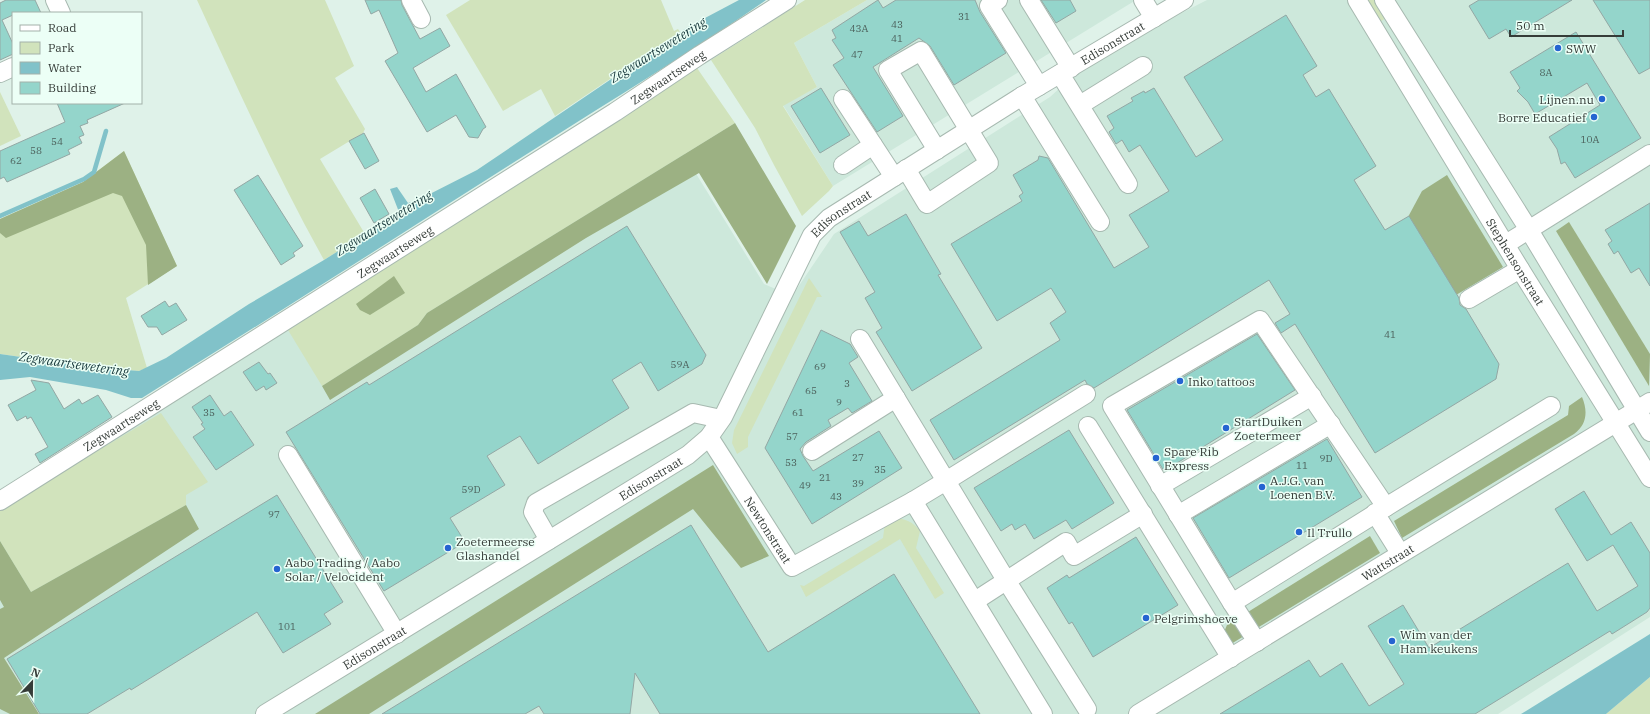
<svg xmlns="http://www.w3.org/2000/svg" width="1650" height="714" font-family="'IBM Plex Serif',serif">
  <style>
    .built { fill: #cde8db }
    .green { fill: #d1e3bc }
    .forest { fill: #9cb183 }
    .water { fill: #81c2c9 }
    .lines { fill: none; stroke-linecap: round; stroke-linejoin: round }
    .stream { stroke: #81c2c9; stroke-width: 4.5 }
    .building { fill: #94d5cb; stroke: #93a7a4 }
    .minor-casing { stroke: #a7b9b0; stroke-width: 20 }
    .minor { stroke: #fff; stroke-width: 18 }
    .poi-dot { fill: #2564d1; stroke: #ecfff6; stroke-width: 1.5 }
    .labels { text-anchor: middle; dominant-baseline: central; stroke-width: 3; stroke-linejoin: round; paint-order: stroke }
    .number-label { font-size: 10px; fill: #4d625d }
    .street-label { font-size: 12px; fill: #353c38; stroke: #ecfff6 }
    .poi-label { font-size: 12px; fill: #353c38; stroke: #ecfff6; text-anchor: start }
    .water-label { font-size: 13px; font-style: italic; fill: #18393c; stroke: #ecfff6 }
  </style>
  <rect width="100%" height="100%" fill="#dff2e9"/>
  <g class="built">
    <path d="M867 0H1136L833 186 783 105 817 87 794 43Z"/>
    <path d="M1207 0H1650V617L1498 714H0V502L650 99 764 284 792 296 834 234 1050 97 1075 74 1150 29Z"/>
  </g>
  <g class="green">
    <path d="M197 0H325L354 66 335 78 365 129 363 133 320 159 365 234 324 260C277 176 237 87 197 0Z"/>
    <path d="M470 0H661L674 31 678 29 680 32 555 116 541 89 503 111 446 15Z"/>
    <path d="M805 0H867L794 43 817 87 783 106 833 186 829 191 802 216 774 165 755 128 711 60Z"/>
    <path d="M1364 0H1378L1388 17 1381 21 1373 16Z"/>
    <path d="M697 68 735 123 427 313 418 325 322 386 288 330Z"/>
    <path d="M0 92 21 136 0 146Z"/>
    <path d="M124 151 177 266 126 298 147 368 139 371 91 367 0 354V219L83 182Z"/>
    <path d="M809 278 822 297H817L748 437V447L737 454 732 443 734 430Z"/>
    <path d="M161 413 208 482 186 495V505L31 592 0 541V509Z"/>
    <path d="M894 518C906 519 912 521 920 531L916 548 944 593 935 599 900 539 806 597 800 585 804 586 883 538 885 523Z"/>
    <path d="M1650 677V714H1606Z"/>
  </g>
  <g class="forest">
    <path d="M735 123 796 226 767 284 699 173 586 238 330 400 322 386 418 325 427 313Z"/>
    <path d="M124 151 177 266 148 285 146 245 122 196 113 193 6 238 0 233V219L83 182Z"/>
    <path d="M1447 175 1503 267 1456 295 1408 217 1422 191Z"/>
    <path d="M1569 222 1650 354 1649 386 1556 231Z"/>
    <path d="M394 276 405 293 370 315 360 310 356 304Z"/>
    <path d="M1582 397C1588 411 1587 425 1574 434L1402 538 1394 521 1568 415 1569 406Z"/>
    <path d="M713 465 769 556 741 568 693 509 369 714H315Z"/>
    <path d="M186 505 199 529 4 658 39 714H10L0 709V609L4 607 0 600V541L31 592Z"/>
    <path d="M1370 536 1380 553 1231 644 1224 632 1227 625Z"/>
  </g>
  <g class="water">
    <path d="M739 0H766C692 52 614 98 538 147 406 231 275 315 142 398H131L106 390 30 377 0 380V354L91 367 139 371 166 358 249 304 324 260 370 231 396 223 399 212 390 189 397 187 408 203 418 200 477 170 688 27Z"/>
    <path d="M1650 634V677L1606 714H1521Z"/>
  </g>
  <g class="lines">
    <path class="stream" d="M0 216 84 179 94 172 106 131"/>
  </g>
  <g class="building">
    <path d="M6 0H35L41 13H13V15L2 20 13 44V54L0 60V3Z"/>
    <path d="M365 0H401L402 5 420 39 440 28 450 46 413 68 426 92 456 74 486 127 483 129 478 138 469 137 456 115 427 132 385 61 398 53 379 10 371 14Z"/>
    <path d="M878 0 883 8 896 0H975L980 12 1006 53 954 85 930 46 919 38 873 67 903 116 877 132 833 65 844 58 832 40 836 38 832 30Z"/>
    <path d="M1041 0H1070L1076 11 1056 23Z"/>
    <path d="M1479 0H1572L1511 37 1506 29 1489 39 1469 6Z"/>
    <path d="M1593 0H1650V68L1639 74Z"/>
    <path d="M1286 15 1317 66 1303 75 1316 97 1329 89 1376 166 1354 180 1385 230 1409 216 1459 298 1460 305 1466 309 1499 364 1496 379 1375 453 1295 324 1281 333 1275 323 1290 314 1269 280 1094 388 1087 384 1085 380 954 460 930 420 1060 340 1050 323 1066 312 1051 288 997 321 951 244 1022 201 1019 196 1023 193 1013 175 1038 160 1039 156 1048 158 1114 268 1149 247 1129 215 1169 191 1140 145 1129 152 1122 140 1116 144 1109 132 1114 128 1107 116 1133 101 1131 98 1144 91 1145 93 1154 88 1196 157 1223 140 1184 77Z"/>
    <path d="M1576 32 1641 138 1575 178 1565 162 1561 164 1557 149 1549 137 1600 105 1587 83 1535 114 1528 102 1517 91 1520 88 1510 72Z"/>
    <path d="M821 88 850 135 820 153 791 106Z"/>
    <path d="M57 103H125L87 120 88 123 80 126 84 135 79 137 82 143 68 150 70 154 7 182 4 177 0 179V151L65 122Z"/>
    <path d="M364 133 379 161 365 169 349 141Z"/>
    <path d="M258 175 303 246 293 253 295 256 281 265 234 190Z"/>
    <path d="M375 189 389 214 374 223 360 198Z"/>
    <path d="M1650 203V286L1639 268 1631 273 1618 251 1614 254 1608 244 1612 241 1605 230Z"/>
    <path d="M906 214 941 274 938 275 982 348 912 391 876 332 882 328 865 298 875 292 840 232 859 221 868 236Z"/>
    <path d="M627 226 706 355 702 364 658 391 641 362 612 380 629 408 538 464 520 436 487 456 505 485 450 518 465 542 384 591 286 432 367 382 369 385Z"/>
    <path d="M165 301 169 307 176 303 187 320 162 335 157 327H148L141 316Z"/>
    <path d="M821 330 850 344 858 357 849 363 872 401 852 413 848 408 828 420 831 426 806 442 800 449 803 456 813 471 879 431 902 468 812 524 765 448Z"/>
    <path d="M1257 334 1295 390 1164 471 1127 410Z"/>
    <path d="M259 362 268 374 270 373 277 383 266 390 264 386 256 391 243 372Z"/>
    <path d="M31 380 49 383 64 409 79 399 82 404 98 395 112 417 40 463 35 454 48 447 31 417 27 419 26 416 17 421 8 405 36 390Z"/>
    <path d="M210 395 224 416 231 411 254 445 216 470 193 437 205 429 201 424 203 423 192 407Z"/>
    <path d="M1069 430 1114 503 1072 529 1066 520 1034 539 1025 524 1015 530 1012 524 1001 531 974 488Z"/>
    <path d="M1327 439 1362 497 1229 578 1193 518Z"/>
    <path d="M1584 491 1611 535 1631 522 1650 553V608L1647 612 1612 634 1610 631 1475 714H1220L1309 660 1320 677 1342 663 1369 706 1404 684 1368 626 1403 605 1429 648 1568 563 1597 611 1638 586 1613 545 1587 561 1555 509Z"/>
    <path d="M277 495 343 602 324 614 331 624 283 653 257 612 131 690 130 688 87 714H40L7 659Z"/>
    <path d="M691 525 768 652 894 574 980 714H660L635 673 630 714H544L539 706 525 714H382Z"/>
    <path d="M1136 537 1178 605 1093 657 1072 622 1069 624 1047 588 1067 575 1069 578Z"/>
  </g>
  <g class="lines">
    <defs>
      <g id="minor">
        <path d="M55 0 61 13"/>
        <path d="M411 0 421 19"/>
        <path d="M998 0 989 6 1039 86"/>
        <path d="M1029 0 1071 68"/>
        <path d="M1143 0 1154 18"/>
        <path id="s1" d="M1357 0 1520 269 1650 478"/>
        <path d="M1384 0 1529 230 1650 432"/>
        <path d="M0 73 13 67"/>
        <path d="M1060 74 1128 184"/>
        <path d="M1022 96 1100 222"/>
        <path d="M843 99 894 177"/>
        <path d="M1080 105 1143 66"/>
        <path d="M843 165 873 145"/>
        <path d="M906 169 927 204 989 163 921 51 888 70 937 150"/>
        <path d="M1506 244 1650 154"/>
        <path d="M1469 299 1520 269"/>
        <path d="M1086 394 946 481 1006 580 1087 709"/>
        <path d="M1088 426 1231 658"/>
        <path id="s2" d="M709 437 792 567 913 501 946 481 860 339"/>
        <path d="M812 451 896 398"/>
        <path d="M288 455 397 634"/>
        <path d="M1160 486 1312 396"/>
        <path id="s3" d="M0 501 615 112 700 55 787 0"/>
        <path d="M913 501 1043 714"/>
        <path d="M1375 513 1400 553"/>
        <path d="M1178 515 1331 424"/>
        <path d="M549 540 533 512 536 503 693 413 721 419"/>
        <path d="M975 601 1066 542 1074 556 1143 514"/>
        <path d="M1232 603 1112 406 1260 320 1386 507"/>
        <path d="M1257 642 1232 603 1386 507 1551 406"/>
        <path id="s4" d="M265 714 688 455 709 437 723 417 812 235 829 218 1019 98 1184 0"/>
        <path id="s5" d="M1138 714 1650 402"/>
      </g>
    </defs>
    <use href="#minor" class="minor-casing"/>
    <use href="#minor" class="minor"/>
  </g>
  <g class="poi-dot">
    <circle cx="1558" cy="48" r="4"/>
    <circle cx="1602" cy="99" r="4"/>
    <circle cx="1594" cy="117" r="4"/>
    <circle cx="1180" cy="381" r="4"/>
    <circle cx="1226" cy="428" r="4"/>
    <circle cx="1156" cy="458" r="4"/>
    <circle cx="1262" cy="487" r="4"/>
    <circle cx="1299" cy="532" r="4"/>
    <circle cx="448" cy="548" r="4"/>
    <circle cx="277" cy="569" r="4"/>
    <circle cx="1146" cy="618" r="4"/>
    <circle cx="1392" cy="641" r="4"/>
  </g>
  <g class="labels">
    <g class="number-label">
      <text x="964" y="16">31</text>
      <text x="897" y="24">43</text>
      <text x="859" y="28">43A</text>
      <text x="897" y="38">41</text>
      <text x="857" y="54">47</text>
      <text x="1546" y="72">8A</text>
      <text x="1590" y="139">10A</text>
      <text x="57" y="141">54</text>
      <text x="36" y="150">58</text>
      <text x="16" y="160">62</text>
      <text x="1390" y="334">41</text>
      <text x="680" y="364">59A</text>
      <text x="820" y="366">69</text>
      <text x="847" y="383">3</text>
      <text x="811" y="390">65</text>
      <text x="839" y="402">9</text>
      <text x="209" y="412">35</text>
      <text x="798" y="412">61</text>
      <text x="792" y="436">57</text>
      <text x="858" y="457">27</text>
      <text x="1326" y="458">9D</text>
      <text x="791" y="462">53</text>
      <text x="1302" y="465">11</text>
      <text x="880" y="469">35</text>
      <text x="825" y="477">21</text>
      <text x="858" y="483">39</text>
      <text x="805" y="485">49</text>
      <text x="471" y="489">59D</text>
      <text x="836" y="496">43</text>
      <text x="274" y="514">97</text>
      <text x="287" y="626">101</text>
    </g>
    <g class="street-label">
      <text stroke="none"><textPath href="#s4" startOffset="1108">Edisonstraat</textPath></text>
      <text stroke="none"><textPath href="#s3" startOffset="791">Zegwaartseweg</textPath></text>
      <text stroke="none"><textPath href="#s4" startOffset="787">Edisonstraat</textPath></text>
      <text stroke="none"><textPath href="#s3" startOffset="467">Zegwaartseweg</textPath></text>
      <text stroke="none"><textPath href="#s1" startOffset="306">Stephensonstraat</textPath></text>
      <text stroke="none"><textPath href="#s3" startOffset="143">Zegwaartseweg</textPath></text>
      <text stroke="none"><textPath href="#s4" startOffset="452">Edisonstraat</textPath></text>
      <text stroke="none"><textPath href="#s2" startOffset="110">Newtonstraat</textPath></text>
      <text stroke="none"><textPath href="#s5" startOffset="292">Wattstraat</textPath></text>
      <text stroke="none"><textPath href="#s4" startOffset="128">Edisonstraat</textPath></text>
    </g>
    <g class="poi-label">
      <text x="1566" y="48">SWW</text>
      <text x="1594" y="99" text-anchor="end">Lijnen.nu</text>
      <text x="1586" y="117" text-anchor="end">Borre Educatief</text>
      <text x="1188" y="381">Inko tattoos</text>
      <text x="1234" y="421">StartDuiken<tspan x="1234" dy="14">Zoetermeer</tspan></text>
      <text x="1164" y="451">Spare Rib<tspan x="1164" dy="14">Express</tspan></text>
      <text x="1270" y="480">A.J.G. van<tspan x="1270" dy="14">Loenen B.V.</tspan></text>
      <text x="1307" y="532">Il Trullo</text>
      <text x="456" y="541">Zoetermeerse<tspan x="456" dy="14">Glashandel</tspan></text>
      <text x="285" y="562">Aabo Trading / Aabo<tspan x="285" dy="14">Solar / Velocident</tspan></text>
      <text x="1154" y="618">Pelgrimshoeve</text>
      <text x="1400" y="634">Wim van der<tspan x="1400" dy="14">Ham keukens</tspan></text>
    </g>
    <g class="water-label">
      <text transform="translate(658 50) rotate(-32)">Zegwaartsewetering</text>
      <text transform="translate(384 223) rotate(-32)">Zegwaartsewetering</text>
      <text transform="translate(74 364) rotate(8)">Zegwaartsewetering</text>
    </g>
  </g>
  <rect x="12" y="12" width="130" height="92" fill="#ecfff6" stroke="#a3b1aa"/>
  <rect x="20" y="25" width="20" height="6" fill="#ffffff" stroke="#a3b1aa"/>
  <text x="48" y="32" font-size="12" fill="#353c38">Road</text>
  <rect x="20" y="42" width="20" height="12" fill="#d1e3bc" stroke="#a3b1aa"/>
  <text x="48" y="52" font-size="12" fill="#353c38">Park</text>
  <rect x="20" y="62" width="20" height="12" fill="#81c2c9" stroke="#a3b1aa"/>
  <text x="48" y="72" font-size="12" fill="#353c38">Water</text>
  <rect x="20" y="82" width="20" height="12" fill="#94d5cb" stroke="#a3b1aa"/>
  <text x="48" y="92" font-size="12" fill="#353c38">Building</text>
  <g transform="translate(32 682) rotate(22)" stroke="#ecfff6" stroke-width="3" paint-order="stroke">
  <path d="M0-3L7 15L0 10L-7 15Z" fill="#353c38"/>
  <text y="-6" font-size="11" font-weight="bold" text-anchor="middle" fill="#353c38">N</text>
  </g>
  <path d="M1510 30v6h113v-6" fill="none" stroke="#353c38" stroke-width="2"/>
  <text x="1516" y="30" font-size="12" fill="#353c38" stroke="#ecfff6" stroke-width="3" paint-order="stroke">50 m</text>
</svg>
